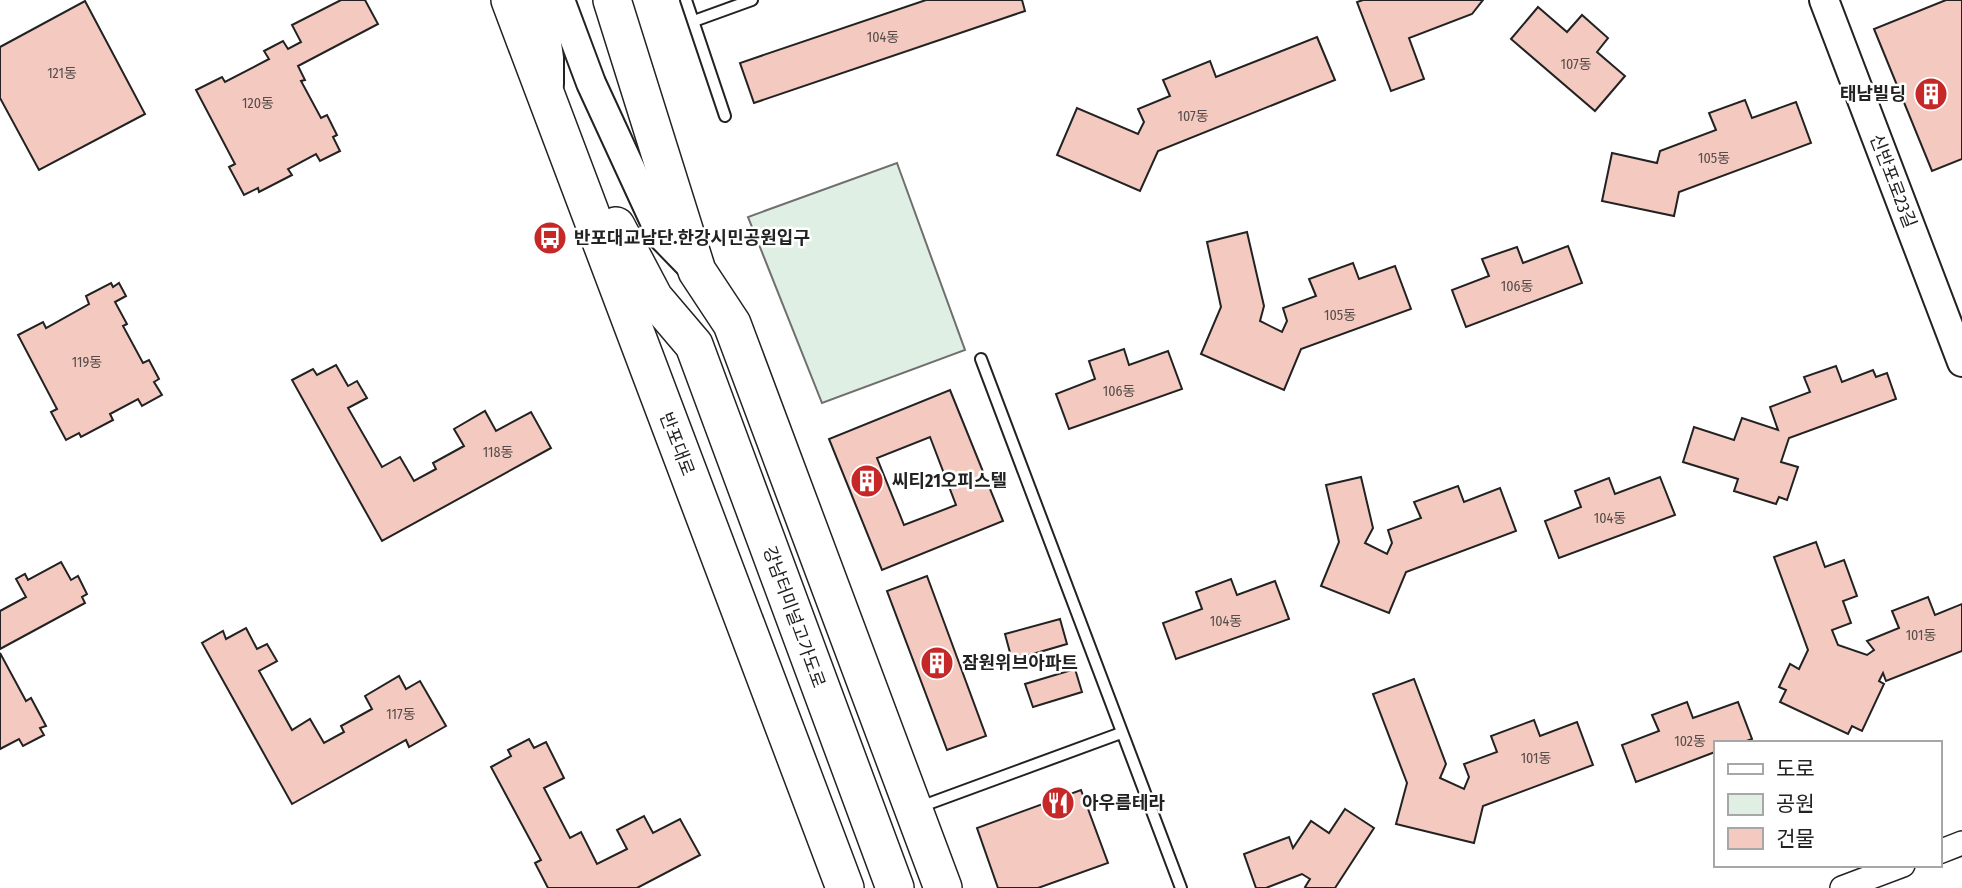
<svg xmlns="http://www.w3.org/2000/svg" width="1962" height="888" font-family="'Fira Sans Condensed','Noto Sans KR',sans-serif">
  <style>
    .green { fill: #e0efe3; stroke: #6f6f6f; stroke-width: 2 }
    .building { fill: #f3c9c0; stroke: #222; stroke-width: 2; fill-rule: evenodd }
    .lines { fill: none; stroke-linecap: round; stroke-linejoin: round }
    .service-casing { stroke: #222; stroke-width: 14 }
    .minor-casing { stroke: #222; stroke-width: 26 }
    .tertiary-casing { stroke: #222; stroke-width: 32 }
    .primary-casing { stroke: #222; stroke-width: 40 }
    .service { stroke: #fff; stroke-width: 10 }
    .minor { stroke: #fff; stroke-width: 23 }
    .tertiary { stroke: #fff; stroke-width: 28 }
    .primary { stroke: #fff; stroke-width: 37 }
    .labels { text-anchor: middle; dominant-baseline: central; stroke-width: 5; stroke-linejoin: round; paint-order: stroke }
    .number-label { font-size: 14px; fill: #564c4a }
    .poi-label { font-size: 18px; font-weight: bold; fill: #222; stroke: #fff; text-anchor: start }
    .street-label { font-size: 18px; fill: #222; stroke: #fff }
  </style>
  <rect width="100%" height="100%" fill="#fff"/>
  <path class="green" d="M897 163 965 350 822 403 748 217Z"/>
  <g class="building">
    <path d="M341 0H365L378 24 298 66 305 80 301 81 321 118 327 115 337 135 333 137 340 151 320 161 316 154 288 169 292 175 259 192 258 188 244 195 229 167 235 164 196 90 222 77 225 82 269 59 264 51 283 41 288 49 301 42 292 25Z"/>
    <path d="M926 0H1022L1025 11 754 103 740 63Z"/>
    <path d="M1363 0H1483L1472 14 1409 38 1424 79 1391 91 1357 2Z"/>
    <path d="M1946 0H1962V159L1932 171 1874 29Z"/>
    <path d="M85 1 145 114 39 170 0 98V47Z"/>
    <path d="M1538 7 1567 32 1582 15 1608 38 1597 52 1625 76 1595 111 1511 39Z"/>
    <path d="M1317 37 1335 80 1158 151 1140 191 1057 155 1077 108 1138 134 1144 122 1138 109 1170 96 1163 80 1210 61 1216 77Z"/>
    <path d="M1745 100 1752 118 1796 102 1811 143 1679 192 1674 216 1602 201 1612 153 1657 163 1660 151 1716 130 1709 113Z"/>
    <path d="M1247 232 1264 306 1260 321 1282 332 1287 321 1283 308 1316 296 1309 279 1353 263 1359 279 1395 266 1411 309 1301 349 1284 390 1201 354 1221 307 1207 242Z"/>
    <path d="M1568 246 1582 283 1466 327 1452 290 1489 276 1482 259 1517 247 1523 263Z"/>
    <path d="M111 283 113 287 119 283 126 296 115 302 127 324 123 326 143 363 149 360 159 379 154 382 162 395 142 406 138 399 110 414 113 420 81 437 79 433 66 440 51 412 57 409 18 335 43 322 46 328 89 304 86 296Z"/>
    <path d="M1124 349 1129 365 1168 351 1182 389 1069 429 1056 394 1095 379 1089 361Z"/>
    <path d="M336 365 348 386 357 381 367 398 348 408 382 467 400 457 414 481 436 469 433 463 464 446 454 429 485 411 496 431 531 412 551 448 382 541 292 380 313 369 317 375Z"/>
    <path d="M1836 366 1842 382 1873 370 1876 377 1887 373 1896 399 1789 438 1781 462 1798 467 1787 500 1779 497 1776 504 1734 491 1738 479 1683 462 1694 427 1734 440 1742 418 1778 430 1770 407 1810 392 1804 377Z"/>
    <path d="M950 390 1003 521 882 570 829 439ZM930 437 956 505 904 525 877 458Z"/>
    <path d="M1361 477 1373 528 1365 543 1387 554 1392 543 1388 530 1421 518 1414 502 1458 486 1464 502 1500 488 1516 531 1406 572 1389 613 1321 586 1339 542 1326 485Z"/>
    <path d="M1660 477 1675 515 1559 558 1545 521 1581 507 1575 491 1609 478 1615 494Z"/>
    <path d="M1816 542 1825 567 1844 560 1857 596 1843 601 1851 623 1832 630 1838 645 1867 655 1874 650 1867 641 1899 628 1892 611 1928 597 1935 615 1962 604V651L1886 681 1883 673 1879 681 1884 684 1862 731 1852 726 1848 734 1780 702 1786 690 1779 687 1790 664 1799 669 1808 650 1774 557Z"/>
    <path d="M61 562 71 580 78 576 87 594 82 597 85 603 0 649V611L26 597 16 579 25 574 28 580Z"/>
    <path d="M927 576 986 736 947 750 887 591Z"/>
    <path d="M1231 579 1237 595 1275 581 1289 619 1176 659 1163 623 1202 609 1196 592Z"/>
    <path d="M1060 619 1067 644 1012 660 1005 634Z"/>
    <path d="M246 628 257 649 267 644 277 661 259 671 292 730 310 719 324 743 344 732 341 726 372 709 365 696 399 676 406 689 420 681 446 726 409 747 406 740 292 804 202 643 223 631 226 639Z"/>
    <path d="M0 653 26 701 31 698 46 726 40 728 44 735 23 746 19 739 0 749Z"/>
    <path d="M1075 669 1082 692 1033 707 1025 684Z"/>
    <path d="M1414 679 1446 764 1440 778 1464 789 1469 777 1464 764 1497 752 1491 736 1534 720 1540 736 1577 722 1593 765 1483 806 1474 843 1396 824 1407 783 1373 694Z"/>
    <path d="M1687 702 1693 718 1738 702 1752 739 1741 743H1715V752L1636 782 1622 745 1659 731 1652 715Z"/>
    <path d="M529 739 534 748 546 742 564 778 544 788 570 838 581 832 597 864 627 849 617 830 644 816 653 833 680 819 700 855 637 888H548L535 863 541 860 491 767 511 756 508 750Z"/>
    <path d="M1081 790 1108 863 1038 888H998L977 828Z"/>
    <path d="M1345 809 1374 828 1335 888H1307L1305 887 1310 879 1302 874 1266 888H1256L1244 854 1289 837 1293 848 1311 821 1329 833Z"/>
  </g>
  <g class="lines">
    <defs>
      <g id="service">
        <path d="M686 0 725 116"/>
        <path d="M694 21 752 0"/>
        <path d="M981 359 1181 888"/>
        <path d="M917 808 1121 733"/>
      </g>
      <g id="minor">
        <path d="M1939 852 1962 843"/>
        <path d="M1842 888 1903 865"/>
      </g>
      <g id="tertiary">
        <path d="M541 0 549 58V84"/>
        <path d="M560 0 591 83 661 235 695 270"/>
        <path d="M1824 0 1962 362"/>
      </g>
      <g id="primary">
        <path d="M510 0 845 888"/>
        <path d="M612 0 697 271 732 324 943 888"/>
        <path d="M616 226 654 298 694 345 895 888"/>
      </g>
    </defs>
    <use href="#service" class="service-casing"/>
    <use href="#minor" class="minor-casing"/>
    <use href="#tertiary" class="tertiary-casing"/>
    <use href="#primary" class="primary-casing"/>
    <use href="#service" class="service"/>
    <use href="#minor" class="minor"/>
    <use href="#tertiary" class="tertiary"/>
    <use href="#primary" class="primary"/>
  </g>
  <defs>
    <symbol id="building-disc" viewBox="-11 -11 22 22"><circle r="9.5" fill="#c62828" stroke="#fff"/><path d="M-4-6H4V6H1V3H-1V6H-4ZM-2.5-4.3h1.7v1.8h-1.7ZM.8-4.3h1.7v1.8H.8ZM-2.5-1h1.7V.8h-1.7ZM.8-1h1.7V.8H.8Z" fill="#fff"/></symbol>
    <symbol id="bus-disc" viewBox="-11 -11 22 22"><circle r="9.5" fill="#c62828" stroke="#fff"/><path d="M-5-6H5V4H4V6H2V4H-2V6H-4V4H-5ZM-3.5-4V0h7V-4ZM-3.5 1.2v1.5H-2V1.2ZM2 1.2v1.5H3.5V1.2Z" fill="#fff"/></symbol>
    <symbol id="restaurant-disc" viewBox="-11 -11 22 22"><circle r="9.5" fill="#c62828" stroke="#fff"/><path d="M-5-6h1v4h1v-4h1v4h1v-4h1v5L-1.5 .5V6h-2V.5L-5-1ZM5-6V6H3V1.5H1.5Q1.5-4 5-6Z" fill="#fff"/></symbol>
  </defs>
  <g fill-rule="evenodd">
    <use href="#building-disc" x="1912" y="75" width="38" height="38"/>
    <use href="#bus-disc" x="531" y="219" width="38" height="38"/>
    <use href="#building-disc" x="848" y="462" width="38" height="38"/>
    <use href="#building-disc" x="918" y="644" width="38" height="38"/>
    <use href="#restaurant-disc" x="1039" y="784" width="38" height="38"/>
  </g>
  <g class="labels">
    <g class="number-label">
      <text x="883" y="37">104동</text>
      <text x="1576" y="64">107동</text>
      <text x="62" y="73">121동</text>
      <text x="258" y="103">120동</text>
      <text x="1193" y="116">107동</text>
      <text x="1714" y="158">105동</text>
      <text x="1517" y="286">106동</text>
      <text x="1340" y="315">105동</text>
      <text x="87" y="362">119동</text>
      <text x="1119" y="391">106동</text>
      <text x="498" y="452">118동</text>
      <text x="1610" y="518">104동</text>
      <text x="1226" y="621">104동</text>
      <text x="1921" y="635">101동</text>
      <text x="401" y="714">117동</text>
      <text x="1690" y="741">102동</text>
      <text x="1536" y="758">101동</text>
    </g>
    <g class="poi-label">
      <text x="1906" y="94" text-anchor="end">태남빌딩</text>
      <text x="574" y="238">반포대교남단.한강시민공원입구</text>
      <text x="892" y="481">씨티21오피스텔</text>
      <text x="962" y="663">잠원위브아파트</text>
      <text x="1082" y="803">아우름테라</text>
    </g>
    <g class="street-label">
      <text transform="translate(1893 181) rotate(69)">신반포로23길</text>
      <text transform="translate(677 444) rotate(69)">반포대로</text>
      <text transform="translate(794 617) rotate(70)">강남터미널고가도로</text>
    </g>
  </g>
  <rect x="1714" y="741" width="228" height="126" fill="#ffffff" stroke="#a7a7a7" stroke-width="2"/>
  <rect x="1728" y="764" width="35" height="10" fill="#ffffff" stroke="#a7a7a7" stroke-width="2"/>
  <text x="1776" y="776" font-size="21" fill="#222222">도로</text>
  <rect x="1728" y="794" width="35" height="21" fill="#e0efe3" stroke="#a7a7a7" stroke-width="2"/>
  <text x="1776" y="811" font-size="21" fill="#222222">공원</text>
  <rect x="1728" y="828" width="35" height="21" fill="#f3c9c0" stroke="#a7a7a7" stroke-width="2"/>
  <text x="1776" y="846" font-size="21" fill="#222222">건물</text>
</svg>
